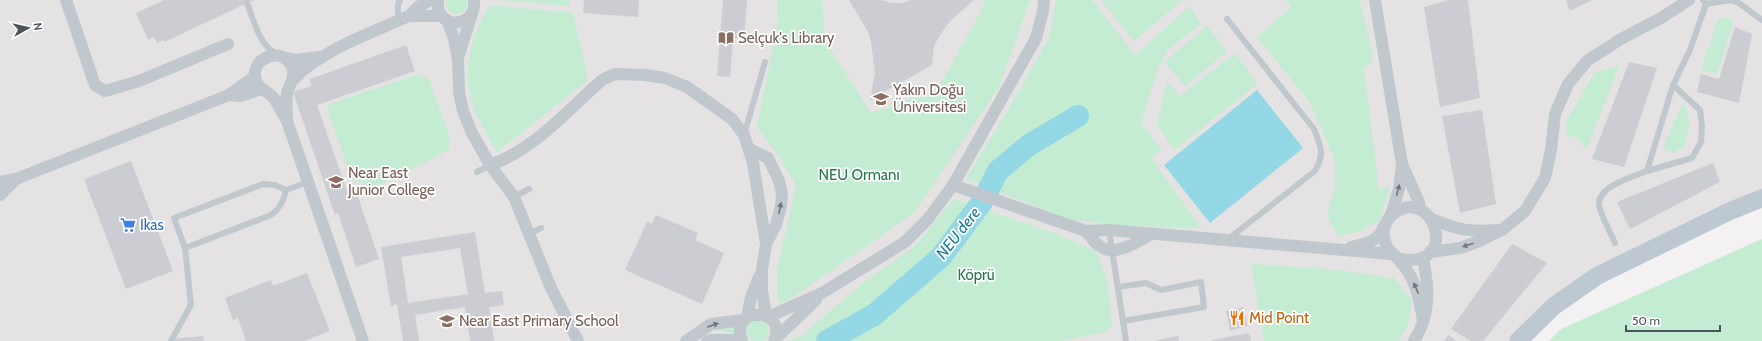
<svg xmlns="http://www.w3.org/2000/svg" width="1762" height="341" font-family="Cabin,sans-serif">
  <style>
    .education { fill: #e4e2e2 }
    .green { fill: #c4ecd2 }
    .water { fill: #94d7e5 }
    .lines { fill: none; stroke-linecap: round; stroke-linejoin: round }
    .river { stroke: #94d7e5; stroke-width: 22 }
    .building { fill: #cbcdd3; fill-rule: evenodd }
    .service { stroke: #c0c8ce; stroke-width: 6 }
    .minor { stroke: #c0c8ce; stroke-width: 12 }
    .secondary { stroke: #bec8d0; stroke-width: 18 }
    .oneway { fill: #6d777f }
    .labels { text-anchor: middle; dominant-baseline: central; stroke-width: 3.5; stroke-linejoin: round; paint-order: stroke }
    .education-label { font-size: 15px; fill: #785e54; stroke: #fff; text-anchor: start }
    .park-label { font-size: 15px; fill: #207949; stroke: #fff }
    .shop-label { font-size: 15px; fill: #366cbe; stroke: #fff; text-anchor: start }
    .food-label { font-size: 15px; fill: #c56008; stroke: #fff; text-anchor: start }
    .water-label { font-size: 16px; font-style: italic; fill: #187d93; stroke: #fff }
  </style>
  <rect width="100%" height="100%" fill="#f3f1f1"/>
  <path class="education" d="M0 0H1762V198L1554 306 1523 341H0Z"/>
  <g class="green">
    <path d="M446 0H467V8L462 13H452L446 7Z"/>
    <path d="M500 0H570V6Z"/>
    <path d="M777 0H822L825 41 871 113 938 89 980 13 985 0H1030L999 87 914 213 790 299 778 303 777 270 796 185 778 155 757 127 778 21Z"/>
    <path d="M1056 0H1092L1135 55 1190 6 1201 24 1168 49 1157 70 1141 124 1162 150 1151 158 1201 228 1115 225 1069 219 966 179 1016 97 1050 36Z"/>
    <path d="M1101 0H1183L1134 41Z"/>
    <path d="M1286 0H1359L1367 28 1373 60 1364 68 1379 191 1390 185 1380 220 1359 232 1338 236 1327 216 1335 186V160L1309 101 1257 37 1291 7Z"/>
    <path d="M490 5 573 13 588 80 497 152C487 135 477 118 471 99 462 67 473 32 490 5Z"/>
    <path d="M1729 18 1733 22 1717 74 1701 70 1718 19Z"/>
    <path d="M1207 26 1227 51 1185 86 1165 62Z"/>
    <path d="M1235 53 1257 84 1174 150 1157 125 1167 82 1180 96Z"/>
    <path d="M1619 66 1587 148 1581 146 1582 140 1567 135 1566 122 1595 72Z"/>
    <path d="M420 74 428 79 430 82 450 138 449 148 442 154 368 190 364 183 357 182 352 179 328 111V106L331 103Z"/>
    <path d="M1684 101C1691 119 1690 131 1683 148L1673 152 1665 150 1664 145Z"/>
    <path d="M954 199 1057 234 1096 251 1107 279 1112 325 1106 332 1060 341H787L800 337 868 279 914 247Z"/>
    <path d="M1762 239V341H1549L1561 329Z"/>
    <path d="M1251 264 1329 269 1394 278 1412 301 1408 325 1399 341H1264Z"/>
    <circle cx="758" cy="331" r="11"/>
    <path d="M736 323 734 334 726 331 707 330Z"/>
  </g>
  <path class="water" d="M1257 90 1303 148 1210 223 1164 165Z"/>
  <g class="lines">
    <path class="river" d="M827 341 874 315 941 257 982 202 998 171 1029 145 1078 116"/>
  </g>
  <g class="building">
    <path d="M164 0H254L164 42 163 40 157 43 154 37 148 40 136 13Z"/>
    <path d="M584 0H639L638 17 583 13Z"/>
    <path d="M723 0H747L744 39 733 38 730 77 717 76Z"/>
    <path d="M849 0H881L892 3H902L911 0H974L951 20 940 35 934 46 932 65 870 100 875 73 871 41 868 32Z"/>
    <path d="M1449 0H1468L1480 98 1440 107 1424 7Z"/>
    <path d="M1566 0H1592L1570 11Z"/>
    <path d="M1735 27 1752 34 1739 103 1697 92 1701 74 1719 79Z"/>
    <path d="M406 45 415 71 317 105 347 191 355 188 379 259 356 267 338 213 335 215 293 92 311 86 310 79Z"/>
    <path d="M1629 62 1657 68 1624 167 1592 159Z"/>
    <path d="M1482 110 1496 204 1460 213 1442 116Z"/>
    <path d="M131 161 173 271 126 289 84 179Z"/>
    <path d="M1713 163 1720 182 1630 229 1617 202Z"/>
    <path d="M656 215 698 233 695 240 724 253 702 304 625 270 647 222 652 224Z"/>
    <path d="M475 232 485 293 502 291 504 305 489 307 494 341H470L465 307 415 315 419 341H403L397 304 391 306 381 247ZM460 248 468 294 408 303 401 257Z"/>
    <path d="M1512 244 1547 263 1483 341H1471L1451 329Z"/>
    <path d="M307 273 330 331 304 341H246L238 318 233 320 225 298 271 280 273 286Z"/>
    <path d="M1244 307 1247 326 1230 331 1226 311Z"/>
    <path d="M1249 333 1251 341H1212V340Z"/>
    <path d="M1448 335 1457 341H1444Z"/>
    <path d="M203 336 204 341H174L173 339Z"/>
    <path d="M1178 336 1179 341H1157V340Z"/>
  </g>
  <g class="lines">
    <g class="service">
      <path d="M247 3C254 20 259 46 277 54"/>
      <path d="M1706 4 1731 0 1739 3 1762 20"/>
      <path d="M1227 19 1314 129C1321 147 1325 153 1315 171L1227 240"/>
      <path d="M400 20C398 13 396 6 400 0"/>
      <path d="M744 135 765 62"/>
      <path d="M1647 171 1692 158 1701 142 1702 126 1700 110 1673 85"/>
      <path d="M477 172 490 165"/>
      <path d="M286 190 308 182"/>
      <path d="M514 197 529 189"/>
      <path d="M1109 230 1126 341"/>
      <path d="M529 234 541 228"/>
      <path d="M1615 243C1611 234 1600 213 1599 205 1598 186 1632 177 1647 171L1673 85 1690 50 1706 4 1703 0"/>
      <path d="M185 248 271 215C280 209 284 201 286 190"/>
      <path d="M1118 287 1146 283 1161 290 1201 282 1204 307 1123 321"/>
      <path d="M171 341 191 305 185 248 174 218 263 184 275 185 286 190"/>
    </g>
    <g class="minor">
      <path d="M66 0 95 85 105 91 139 81 228 44"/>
      <path d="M438 0C436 22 457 30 472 14"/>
      <path d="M1375 0 1402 164 1419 202 1420 209"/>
      <path d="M409 16H442"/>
      <path d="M447 20 454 39 458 60 459 92 463 111 471 131 490 165 514 197 551 288 578 341"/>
      <path d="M285 58 296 60 319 57"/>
      <path d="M458 58 474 7V0"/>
      <path d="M293 80C319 51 373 32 409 16L418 7 430 0"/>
      <path d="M229 95 240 96 262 89"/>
      <path d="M287 121C287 112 286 102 287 93 289 85 295 79 293 70 286 43 245 58 257 83 260 89 268 92 273 97 279 104 282 114 287 121L363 341"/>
      <path d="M749 149 768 158 779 181 782 193 781 206 776 225 766 244 762 270V291L766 315"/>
      <path d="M490 165C534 150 568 110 602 80L615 74 645 75 665 78 687 87 732 119 744 135 753 163 766 244"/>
      <path d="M0 182 16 179 229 95 255 76"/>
      <path d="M953 185 1086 231 1109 230 1391 254"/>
      <path d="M0 195 16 179"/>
      <path d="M1391 215 1399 189 1402 165"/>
      <path d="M1432 219C1457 230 1470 232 1497 230"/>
      <path d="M1086 231C1090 236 1095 244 1101 247 1116 257 1138 241 1152 234"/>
      <path d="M1351 247C1366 244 1378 242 1384 226"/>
      <path d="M1430 252 1460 248 1477 242 1502 230 1525 211 1545 178 1551 150 1555 114 1568 84 1588 60 1621 39 1661 18 1689 0"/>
      <path d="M1399 259C1463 270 1433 183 1393 214 1386 219 1382 230 1384 238 1387 251 1391 251 1399 260 1415 276 1420 300 1423 321"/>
      <path d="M747 317 751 297 759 277"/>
      <path d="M768 317 822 293 905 242 928 219 953 185 1036 38 1043 11 1044 0"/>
      <path d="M775 339 816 300"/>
      <path d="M686 341 711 324 744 320"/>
      <path d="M707 341 711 340H742"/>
      <path d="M742 341C728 305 789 307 774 341"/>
      <path d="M1414 341C1431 314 1429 288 1423 258"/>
    </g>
    <path class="secondary" d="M1518 341 1554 306 1597 276 1728 212 1762 198"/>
  </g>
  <defs><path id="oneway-solid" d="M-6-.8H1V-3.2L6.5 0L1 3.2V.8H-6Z"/></defs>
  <g class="oneway">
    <use href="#oneway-solid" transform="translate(1398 190) rotate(-76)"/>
    <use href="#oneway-solid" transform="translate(780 208) rotate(-79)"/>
    <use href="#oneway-solid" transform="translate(1468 245) rotate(162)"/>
    <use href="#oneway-solid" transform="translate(1416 288) rotate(-113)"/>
    <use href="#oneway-solid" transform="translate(713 325) rotate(-19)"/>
  </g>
  <defs>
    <symbol id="library-bare" viewBox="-9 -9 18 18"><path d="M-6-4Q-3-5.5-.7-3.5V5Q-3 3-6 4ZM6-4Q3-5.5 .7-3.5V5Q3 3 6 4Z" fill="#8d6e63" stroke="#fff" stroke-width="2.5" paint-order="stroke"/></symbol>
    <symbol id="university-bare" viewBox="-9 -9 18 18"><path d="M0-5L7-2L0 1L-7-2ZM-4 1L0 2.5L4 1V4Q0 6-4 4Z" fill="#8d6e63" stroke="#fff" stroke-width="2.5" paint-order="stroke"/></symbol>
    <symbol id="school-bare" viewBox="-9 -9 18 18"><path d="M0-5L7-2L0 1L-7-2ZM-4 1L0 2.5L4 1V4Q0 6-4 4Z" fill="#8d6e63" stroke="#fff" stroke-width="2.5" paint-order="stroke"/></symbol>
    <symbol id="supermarket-bare" viewBox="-9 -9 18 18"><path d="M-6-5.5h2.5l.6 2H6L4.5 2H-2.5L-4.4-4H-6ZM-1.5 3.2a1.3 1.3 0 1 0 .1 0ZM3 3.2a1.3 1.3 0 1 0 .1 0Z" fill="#3f7fe0" stroke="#fff" stroke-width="2.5" paint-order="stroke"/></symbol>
    <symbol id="restaurant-bare" viewBox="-9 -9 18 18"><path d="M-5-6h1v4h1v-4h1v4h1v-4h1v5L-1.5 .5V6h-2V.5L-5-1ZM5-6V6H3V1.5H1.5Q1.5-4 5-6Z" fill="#e8710a" stroke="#fff" stroke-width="2.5" paint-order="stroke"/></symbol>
  </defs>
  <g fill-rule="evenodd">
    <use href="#library-bare" x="715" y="27" width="22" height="22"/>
    <use href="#university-bare" x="870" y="88" width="22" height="22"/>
    <use href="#school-bare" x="325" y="171" width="22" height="22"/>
    <use href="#supermarket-bare" x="117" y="214" width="22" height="22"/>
    <use href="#restaurant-bare" x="1226" y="307" width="22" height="22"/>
    <use href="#school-bare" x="436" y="310" width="22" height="22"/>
  </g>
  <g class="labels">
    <g class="education-label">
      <text x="738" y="38">Selçuk's Library</text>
      <text x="893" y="90">Yakın Doğu<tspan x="893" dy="17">Üniversitesi</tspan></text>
      <text x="348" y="173">Near East<tspan x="348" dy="17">Junior College</tspan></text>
      <text x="459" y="321">Near East Primary School</text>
    </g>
    <g class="park-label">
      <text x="859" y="175">NEU Ormanı</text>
      <text x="976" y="275">Köprü</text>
    </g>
    <g class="shop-label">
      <text x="140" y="225">Ikas</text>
    </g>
    <g class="food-label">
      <text x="1249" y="318">Mid Point</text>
    </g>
    <g class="water-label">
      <text transform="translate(958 233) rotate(-52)">NEU dere</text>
    </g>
  </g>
  <g transform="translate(28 28) rotate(82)" stroke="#ffffff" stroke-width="3" paint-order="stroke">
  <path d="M0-3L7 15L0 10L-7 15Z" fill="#4a545d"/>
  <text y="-6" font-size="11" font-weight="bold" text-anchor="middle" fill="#4a545d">N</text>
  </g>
  <path d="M1626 325v6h94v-6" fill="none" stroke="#4a545d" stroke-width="2"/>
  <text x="1632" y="325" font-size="12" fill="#4a545d" stroke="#ffffff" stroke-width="3" paint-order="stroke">50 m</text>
</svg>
